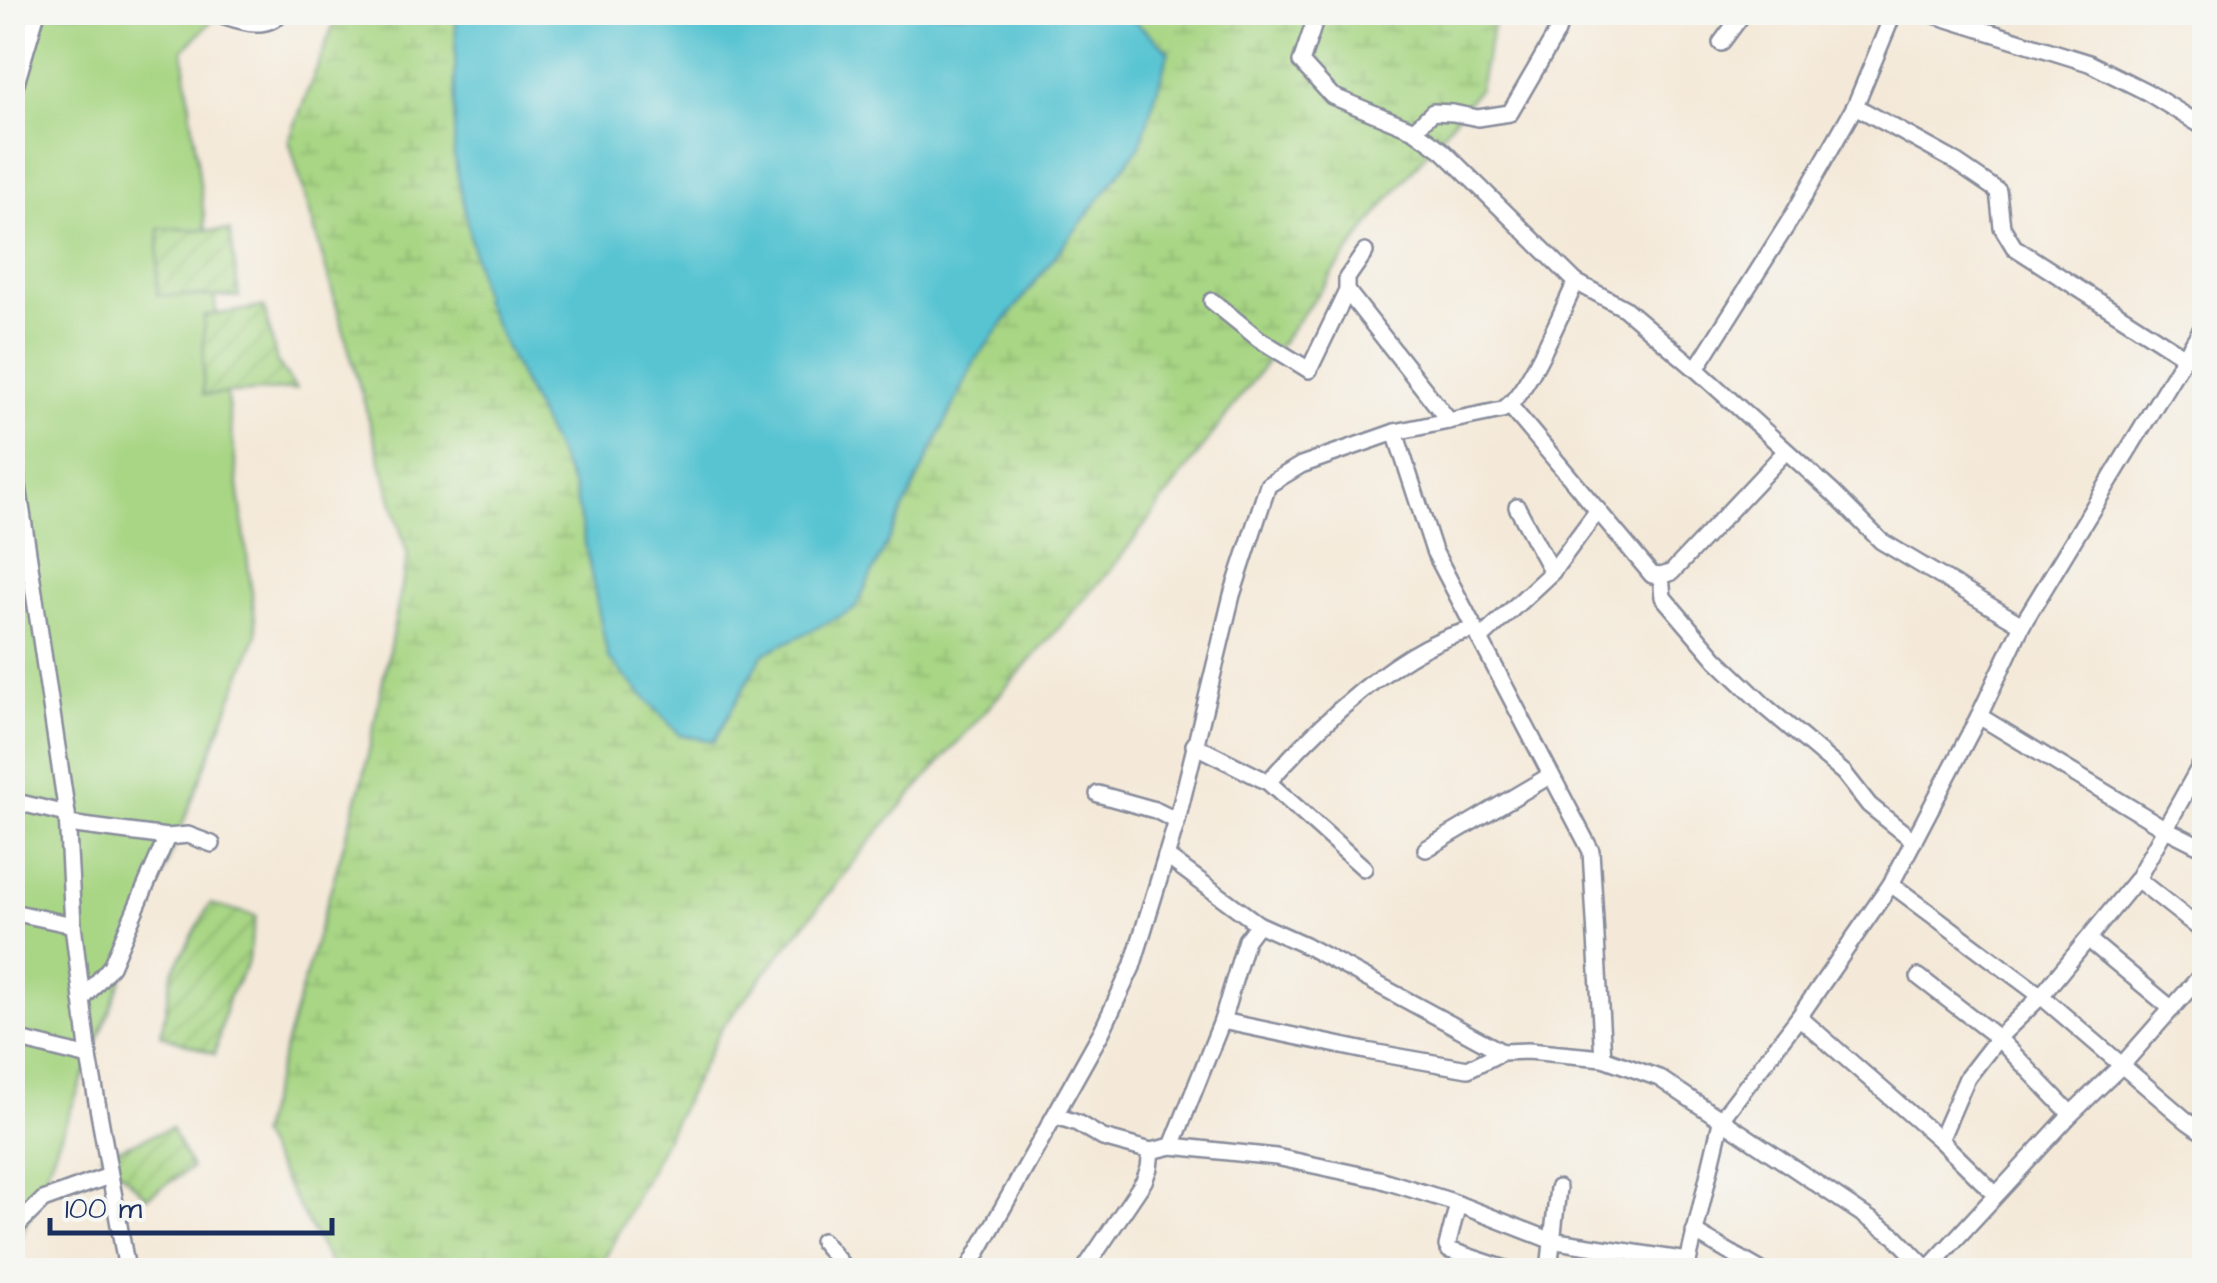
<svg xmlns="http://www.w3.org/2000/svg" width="2217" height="1283" font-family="'Architects Daughter',sans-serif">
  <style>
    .green { fill: #a8d684; stroke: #628271; stroke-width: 2.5 }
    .wetland { fill: url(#wetland-marsh); stroke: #628271; stroke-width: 2.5 }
    .garden { fill: url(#garden-furrows); stroke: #628271; stroke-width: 2.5 }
    .water { fill: #58c4d2; stroke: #3a7a98; stroke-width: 2.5 }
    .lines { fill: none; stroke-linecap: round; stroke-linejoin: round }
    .street-casing { stroke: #888c9b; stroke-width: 20 }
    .street { stroke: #fff; stroke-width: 15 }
  </style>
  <defs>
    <pattern id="wetland-marsh" width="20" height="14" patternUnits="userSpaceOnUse" patternTransform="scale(2.5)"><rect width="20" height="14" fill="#a8d684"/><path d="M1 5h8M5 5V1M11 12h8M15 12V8" fill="none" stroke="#90b874"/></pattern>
    <pattern id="garden-furrows" width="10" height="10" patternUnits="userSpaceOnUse" patternTransform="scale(2.5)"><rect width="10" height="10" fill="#a8d684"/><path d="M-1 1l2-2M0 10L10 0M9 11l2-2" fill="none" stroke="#90b874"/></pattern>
  </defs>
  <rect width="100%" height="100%" fill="#f6f6f2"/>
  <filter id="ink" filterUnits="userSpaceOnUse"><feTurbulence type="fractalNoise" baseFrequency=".01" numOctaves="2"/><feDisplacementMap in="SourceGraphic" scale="20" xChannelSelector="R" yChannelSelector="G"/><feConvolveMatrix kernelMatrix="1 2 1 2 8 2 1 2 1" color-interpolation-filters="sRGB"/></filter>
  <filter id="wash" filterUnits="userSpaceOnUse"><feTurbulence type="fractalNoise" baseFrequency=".0048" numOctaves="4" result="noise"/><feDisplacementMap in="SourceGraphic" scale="40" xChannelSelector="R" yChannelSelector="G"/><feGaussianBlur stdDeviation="2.25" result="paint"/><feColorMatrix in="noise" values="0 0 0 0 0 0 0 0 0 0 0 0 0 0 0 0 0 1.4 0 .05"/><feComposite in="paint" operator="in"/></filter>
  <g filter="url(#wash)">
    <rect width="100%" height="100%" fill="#f4e9d8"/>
    <path class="green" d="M13 13H220L183 50 257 634 13 1257Z"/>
    <path class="wetland" d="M338 13H1496L1479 88 1382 208 1117 562 874 837 721 1029 599 1270H339L330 1264 259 1135 364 775 408 556 289 140Z"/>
    <g class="garden">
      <path d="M159 228 230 231 239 297 157 295Z"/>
      <path d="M264 307 277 362 296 389 203 395 204 316Z"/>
      <path d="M210 904 256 916 247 964 228 998 215 1054 161 1035 172 973Z"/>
      <path d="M171 1128 191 1168 147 1197 102 1155Z"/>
    </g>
    <path class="water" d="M464 12 1125 13 1169 51 1140 146 976 359 855 609 763 654 714 741 680 735 608 658 574 489 483 300 454 157 456 22Z"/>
  </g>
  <g filter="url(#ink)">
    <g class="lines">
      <defs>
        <g id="street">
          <path d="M212 12C237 19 262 33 282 12"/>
          <path d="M1318 12 1301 62 1332 96 1414 130 1443 151 1576 282 1624 308 1696 369 1833 493 1881 541 2022 625"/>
          <path d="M1925 12 2089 63 2147 92 2204 127"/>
          <path d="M1721 43 1744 12"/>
          <path d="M12 97 37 12"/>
          <path d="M1855 106 1951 159 1998 191 2002 227 2014 247 2185 357"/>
          <path d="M1414 130 1433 112 1453 113 1478 118 1510 113 1556 34 1564 12"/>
          <path d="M1347 291 1449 421"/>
          <path d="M1212 301 1259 339 1309 370 1347 291V278L1365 252"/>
          <path d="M1696 369 1792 217 1855 106 1894 12"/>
          <path d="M1510 406 1652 575 1661 576 1672 572 1785 452"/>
          <path d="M1395 432 1434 551 1591 851 1603 1058"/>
          <path d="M12 445 67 814 73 925 89 1057 127 1270"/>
          <path d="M1517 507 1552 572"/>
          <path d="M1661 576 1663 597 1716 659 1767 708 1844 773 1869 805 1914 841"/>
          <path d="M1480 639 1552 572 1598 510"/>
          <path d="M1979 716 2164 828 2204 848"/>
          <path d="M1194 745 1268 782 1364 868"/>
          <path d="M1268 782C1314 730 1405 640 1475 630"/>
          <path d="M1098 794 1155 810 1177 821"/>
          <path d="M12 801 67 814"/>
          <path d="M68 824 167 837 188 835 212 844"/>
          <path d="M1426 849 1551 775"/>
          <path d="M1166 856 1258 924"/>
          <path d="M2137 879 2204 932"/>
          <path d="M1891 884 2041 996 2187 1121 2204 1133"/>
          <path d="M12 912 73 925"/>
          <path d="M2089 940 2172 1009"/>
          <path d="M1919 977 1998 1038 2071 1114"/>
          <path d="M82 1000 111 966 167 837"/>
          <path d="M1799 1017 1940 1140 1995 1194"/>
          <path d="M1222 1021 1366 1051 1468 1069 1502 1052 1528 1051 1603 1058 1659 1078 1895 1236 1928 1270"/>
          <path d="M12 1038 89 1057"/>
          <path d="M1056 1116 1077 1123 1103 1138 1151 1151 1172 1146 1276 1157 1323 1167 1379 1179 1450 1201 1550 1240 1688 1261"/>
          <path d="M1940 1140 1967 1078 1998 1038 2041 996 2137 879 2204 759"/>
          <path d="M1172 1146 1222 1021 1246 940 1258 924 1305 945 1502 1052"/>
          <path d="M1458 1204 1447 1246 1449 1250 1509 1270"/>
          <path d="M12 1231 43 1200 109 1176"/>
          <path d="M1694 1232 1760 1270"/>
          <path d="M822 1241 846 1270"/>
          <path d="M968 1270 1102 1031 1132 967 1177 821 1232 595 1268 485 1301 465 1395 432 1502 410C1528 396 1561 312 1576 282"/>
          <path d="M1084 1270 1144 1181 1149 1168 1151 1151"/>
          <path d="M1549 1270 1558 1188"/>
          <path d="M1686 1270 1722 1118 1799 1017 1891 884 1979 716 2022 625 2204 325"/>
          <path d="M1927 1270 2071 1114 2122 1065 2204 972"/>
        </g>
      </defs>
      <use href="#street" class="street-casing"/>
      <use href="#street" class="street"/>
    </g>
  </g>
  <rect width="2217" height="1283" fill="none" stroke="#f6f6f2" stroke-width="50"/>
  <path d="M50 1218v15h282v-15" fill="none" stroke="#1b2f5e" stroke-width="5"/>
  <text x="65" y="1218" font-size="30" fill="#1b2f5e" stroke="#f6f6f2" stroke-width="8" paint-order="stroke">100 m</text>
</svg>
